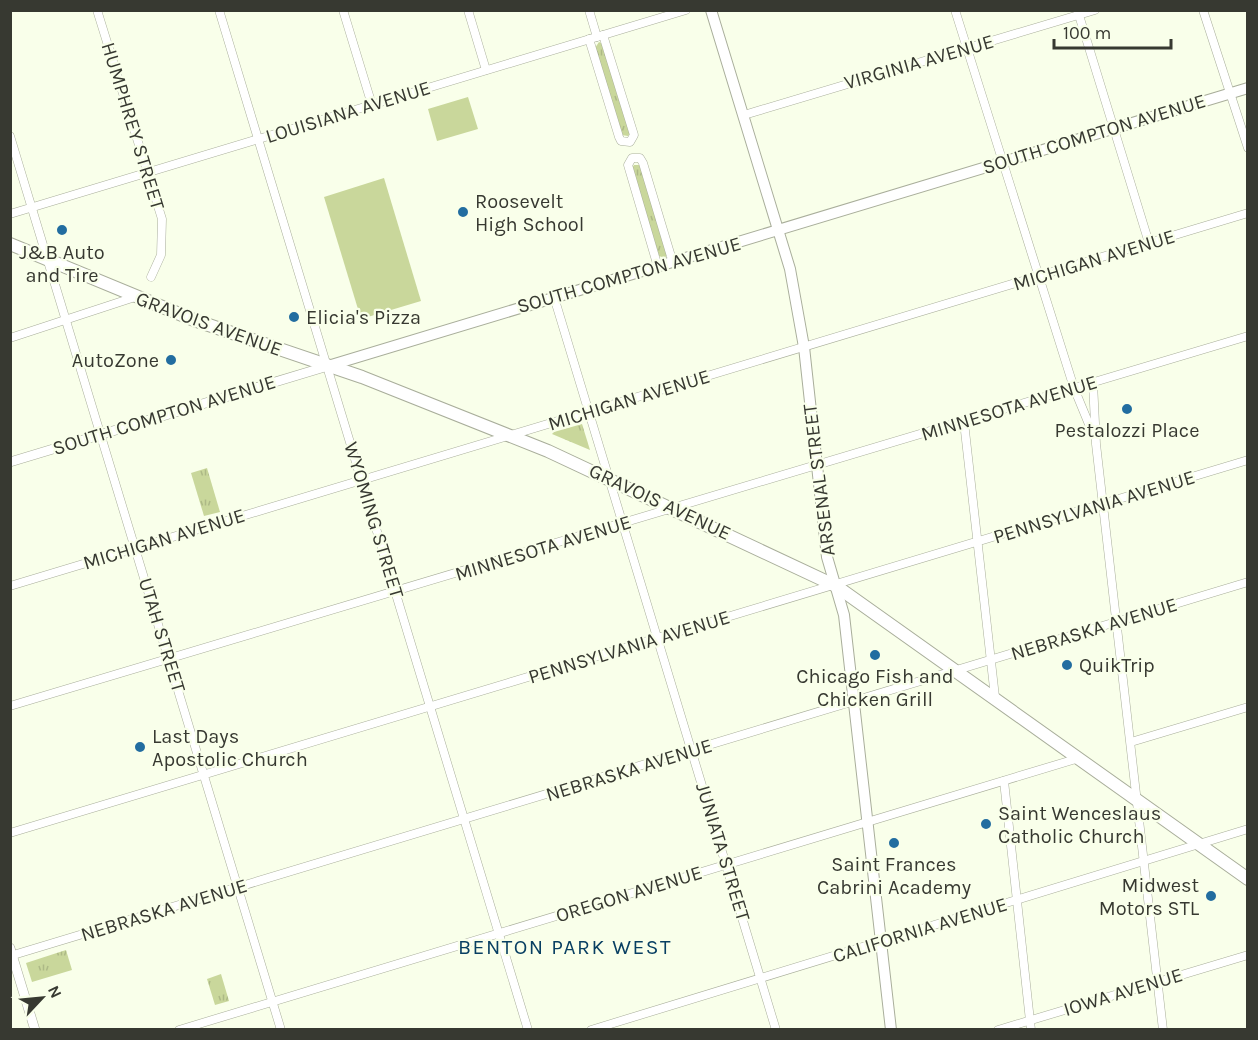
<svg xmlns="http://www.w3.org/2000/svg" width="1258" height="1040" font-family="Karla,sans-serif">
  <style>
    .grass { fill: url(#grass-tufts) }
    .garden { fill: #c9d79b }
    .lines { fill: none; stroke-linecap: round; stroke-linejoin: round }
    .minor-casing { stroke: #a9ae9b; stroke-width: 9 }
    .tertiary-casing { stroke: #a9ae9b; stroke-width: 10 }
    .secondary-casing { stroke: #a9ae9b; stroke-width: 12 }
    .primary-casing { stroke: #a9ae9b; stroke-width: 14 }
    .minor { stroke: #fff; stroke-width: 8 }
    .tertiary { stroke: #fff; stroke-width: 9 }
    .secondary { stroke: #fff; stroke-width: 10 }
    .primary { stroke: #fff; stroke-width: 12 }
    .poi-dot { fill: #226da0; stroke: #f9ffea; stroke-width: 2 }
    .labels { text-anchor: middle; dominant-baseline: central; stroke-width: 4.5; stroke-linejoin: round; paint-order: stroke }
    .street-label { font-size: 20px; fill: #373931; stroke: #f9ffea }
    .poi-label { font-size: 20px; fill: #373931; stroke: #f9ffea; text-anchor: start }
    .neighbourhood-label { font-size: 21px; letter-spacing: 1.5px; fill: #083f62; stroke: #f9ffea }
  </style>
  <defs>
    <pattern id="grass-tufts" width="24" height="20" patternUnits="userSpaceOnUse" patternTransform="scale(1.5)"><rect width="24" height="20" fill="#c9d79b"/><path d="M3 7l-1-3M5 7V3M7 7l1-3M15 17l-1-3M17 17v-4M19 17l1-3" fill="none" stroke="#adb986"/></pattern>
  </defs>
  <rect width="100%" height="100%" fill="#f9ffea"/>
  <g class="grass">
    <path d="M599 42 603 44 630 133 628 136 622 135 595 48Z"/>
    <path d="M634 165H640L667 254 665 258 659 256 632 168Z"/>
    <path d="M582 424 590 450 552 434 554 432Z"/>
    <path d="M207 468 220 512 204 516 191 473Z"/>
    <path d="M66 950 72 970 32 982 26 963Z"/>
    <path d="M221 974 229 1001 215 1005 207 979Z"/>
  </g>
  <g class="garden">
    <path d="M468 97 478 129 437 141 428 109Z"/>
    <path d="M384 178 421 301 361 319 324 197Z"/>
  </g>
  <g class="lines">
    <defs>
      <g id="minor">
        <path d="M97 10 162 219 161 255 151 277"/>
        <path d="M219 10 528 1030"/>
        <path d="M343 10 372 105"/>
        <path d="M468 10 486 70"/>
        <path d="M589 10 597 37"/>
        <path d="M955 10 1074 388 1093 434"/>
        <path d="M1203 10 1248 148"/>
        <path d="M1078 12 1149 243"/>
        <path d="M589 39 619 137 621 141 630 142 634 135 603 35"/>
        <path d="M744 115 1095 10"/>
        <path d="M10 136 281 1030"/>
        <path d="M10 214 686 10"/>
        <path d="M658 267 628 165 632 158H640L643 163 673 263"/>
        <path d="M554 297 776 1030"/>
        <path d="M10 338 135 297"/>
        <path d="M1093 383 1096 444 1163 1030"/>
        <path d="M964 422 995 697"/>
        <path d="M10 586 1248 213"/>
        <path d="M10 706 1248 336"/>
        <path d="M1131 742 1248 707"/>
        <path d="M1004 781 1031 1030"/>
        <path d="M10 833 1248 460"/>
        <path d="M10 956 1248 582"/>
        <path d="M179 1030 1079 758"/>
        <path d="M591 1030 1248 829"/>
        <path d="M998 1030 1248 955"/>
      </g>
      <g id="tertiary">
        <path d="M10 462 328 366"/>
        <path d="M10 948 35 1030"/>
      </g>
      <g id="secondary">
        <path d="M711 10 790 269 804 347 827 557 844 615 891 1030"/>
        <path d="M328 366 1248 88"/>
      </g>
      <path id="primary" d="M10 244 194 320 362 377 548 451 836 586 1248 879"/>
    </defs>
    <use href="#minor" class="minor-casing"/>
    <use href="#tertiary" class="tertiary-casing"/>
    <use href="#secondary" class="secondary-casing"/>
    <use href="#primary" class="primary-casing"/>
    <use href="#minor" class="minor"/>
    <use href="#tertiary" class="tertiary"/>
    <use href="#secondary" class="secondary"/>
    <use href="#primary" class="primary"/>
  </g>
  <g class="poi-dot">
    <circle cx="463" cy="212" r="6"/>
    <circle cx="62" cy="230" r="6"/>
    <circle cx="294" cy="317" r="6"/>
    <circle cx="171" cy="360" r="6"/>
    <circle cx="1127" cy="409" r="6"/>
    <circle cx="875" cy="655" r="6"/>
    <circle cx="1067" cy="665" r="6"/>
    <circle cx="140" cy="747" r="6"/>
    <circle cx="986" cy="824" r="6"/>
    <circle cx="894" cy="843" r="6"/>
    <circle cx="1211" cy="896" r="6"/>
  </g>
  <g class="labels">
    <g class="street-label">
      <text transform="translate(919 62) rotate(-16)">VIRGINIA AVENUE</text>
      <text transform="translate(348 112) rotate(-17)">LOUISIANA AVENUE</text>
      <text transform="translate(133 126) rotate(73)">HUMPHREY STREET</text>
      <text transform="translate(1094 134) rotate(-17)">SOUTH COMPTON AVENUE</text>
      <text transform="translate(1094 260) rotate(-17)">MICHIGAN AVENUE</text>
      <text transform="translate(629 275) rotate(-16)">SOUTH COMPTON AVENUE</text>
      <text transform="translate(209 324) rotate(20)">GRAVOIS AVENUE</text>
      <text transform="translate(629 400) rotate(-17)">MICHIGAN AVENUE</text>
      <text transform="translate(1009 408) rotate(-17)">MINNESOTA AVENUE</text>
      <text transform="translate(164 415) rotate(-17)">SOUTH COMPTON AVENUE</text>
      <text transform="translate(819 480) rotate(-97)">ARSENAL STREET</text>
      <text transform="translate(660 502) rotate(25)">GRAVOIS AVENUE</text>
      <text transform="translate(1094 507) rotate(-17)">PENNSYLVANIA AVENUE</text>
      <text transform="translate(374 520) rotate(73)">WYOMING STREET</text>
      <text transform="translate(164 539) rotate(-17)">MICHIGAN AVENUE</text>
      <text transform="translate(543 548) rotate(-17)">MINNESOTA AVENUE</text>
      <text transform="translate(1094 629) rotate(-17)">NEBRASKA AVENUE</text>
      <text transform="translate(162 635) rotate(73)">UTAH STREET</text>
      <text transform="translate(629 647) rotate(-17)">PENNSYLVANIA AVENUE</text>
      <text transform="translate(629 770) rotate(-17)">NEBRASKA AVENUE</text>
      <text transform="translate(723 852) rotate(73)">JUNIATA STREET</text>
      <text transform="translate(629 894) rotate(-17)">OREGON AVENUE</text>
      <text transform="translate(164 910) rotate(-17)">NEBRASKA AVENUE</text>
      <text transform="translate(920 930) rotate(-17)">CALIFORNIA AVENUE</text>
      <text transform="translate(1123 992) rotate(-17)">IOWA AVENUE</text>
    </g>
    <g class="poi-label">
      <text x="475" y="201">Roosevelt<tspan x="475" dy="23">High School</tspan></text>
      <text x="62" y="252" text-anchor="middle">J&amp;B Auto<tspan x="62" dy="23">and Tire</tspan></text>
      <text x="306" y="317">Elicia's Pizza</text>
      <text x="159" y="360" text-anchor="end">AutoZone</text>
      <text x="1127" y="430" text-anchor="middle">Pestalozzi Place</text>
      <text x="1079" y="665">QuikTrip</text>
      <text x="875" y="676" text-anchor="middle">Chicago Fish and<tspan x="875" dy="23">Chicken Grill</tspan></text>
      <text x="152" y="736">Last Days<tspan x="152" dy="23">Apostolic Church</tspan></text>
      <text x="998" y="813">Saint Wenceslaus<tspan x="998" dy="23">Catholic Church</tspan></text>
      <text x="894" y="864" text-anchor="middle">Saint Frances<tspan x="894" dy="23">Cabrini Academy</tspan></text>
      <text x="1199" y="885" text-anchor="end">Midwest<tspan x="1199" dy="23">Motors STL</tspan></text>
    </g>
    <g class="neighbourhood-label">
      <text x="565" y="947">BENTON PARK WEST</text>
    </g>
  </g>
  <rect width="1258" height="1040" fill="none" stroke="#373931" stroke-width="24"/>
  <g transform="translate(42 998) rotate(64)" stroke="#f9ffea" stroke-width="4.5" paint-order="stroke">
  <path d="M0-4.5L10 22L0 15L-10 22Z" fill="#373931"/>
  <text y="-9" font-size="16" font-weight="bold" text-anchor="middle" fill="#373931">N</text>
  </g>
  <path d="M1054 39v9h117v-9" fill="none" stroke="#373931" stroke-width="3"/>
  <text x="1063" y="39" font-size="18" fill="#373931" stroke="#f9ffea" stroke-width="4.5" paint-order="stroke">100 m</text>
</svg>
